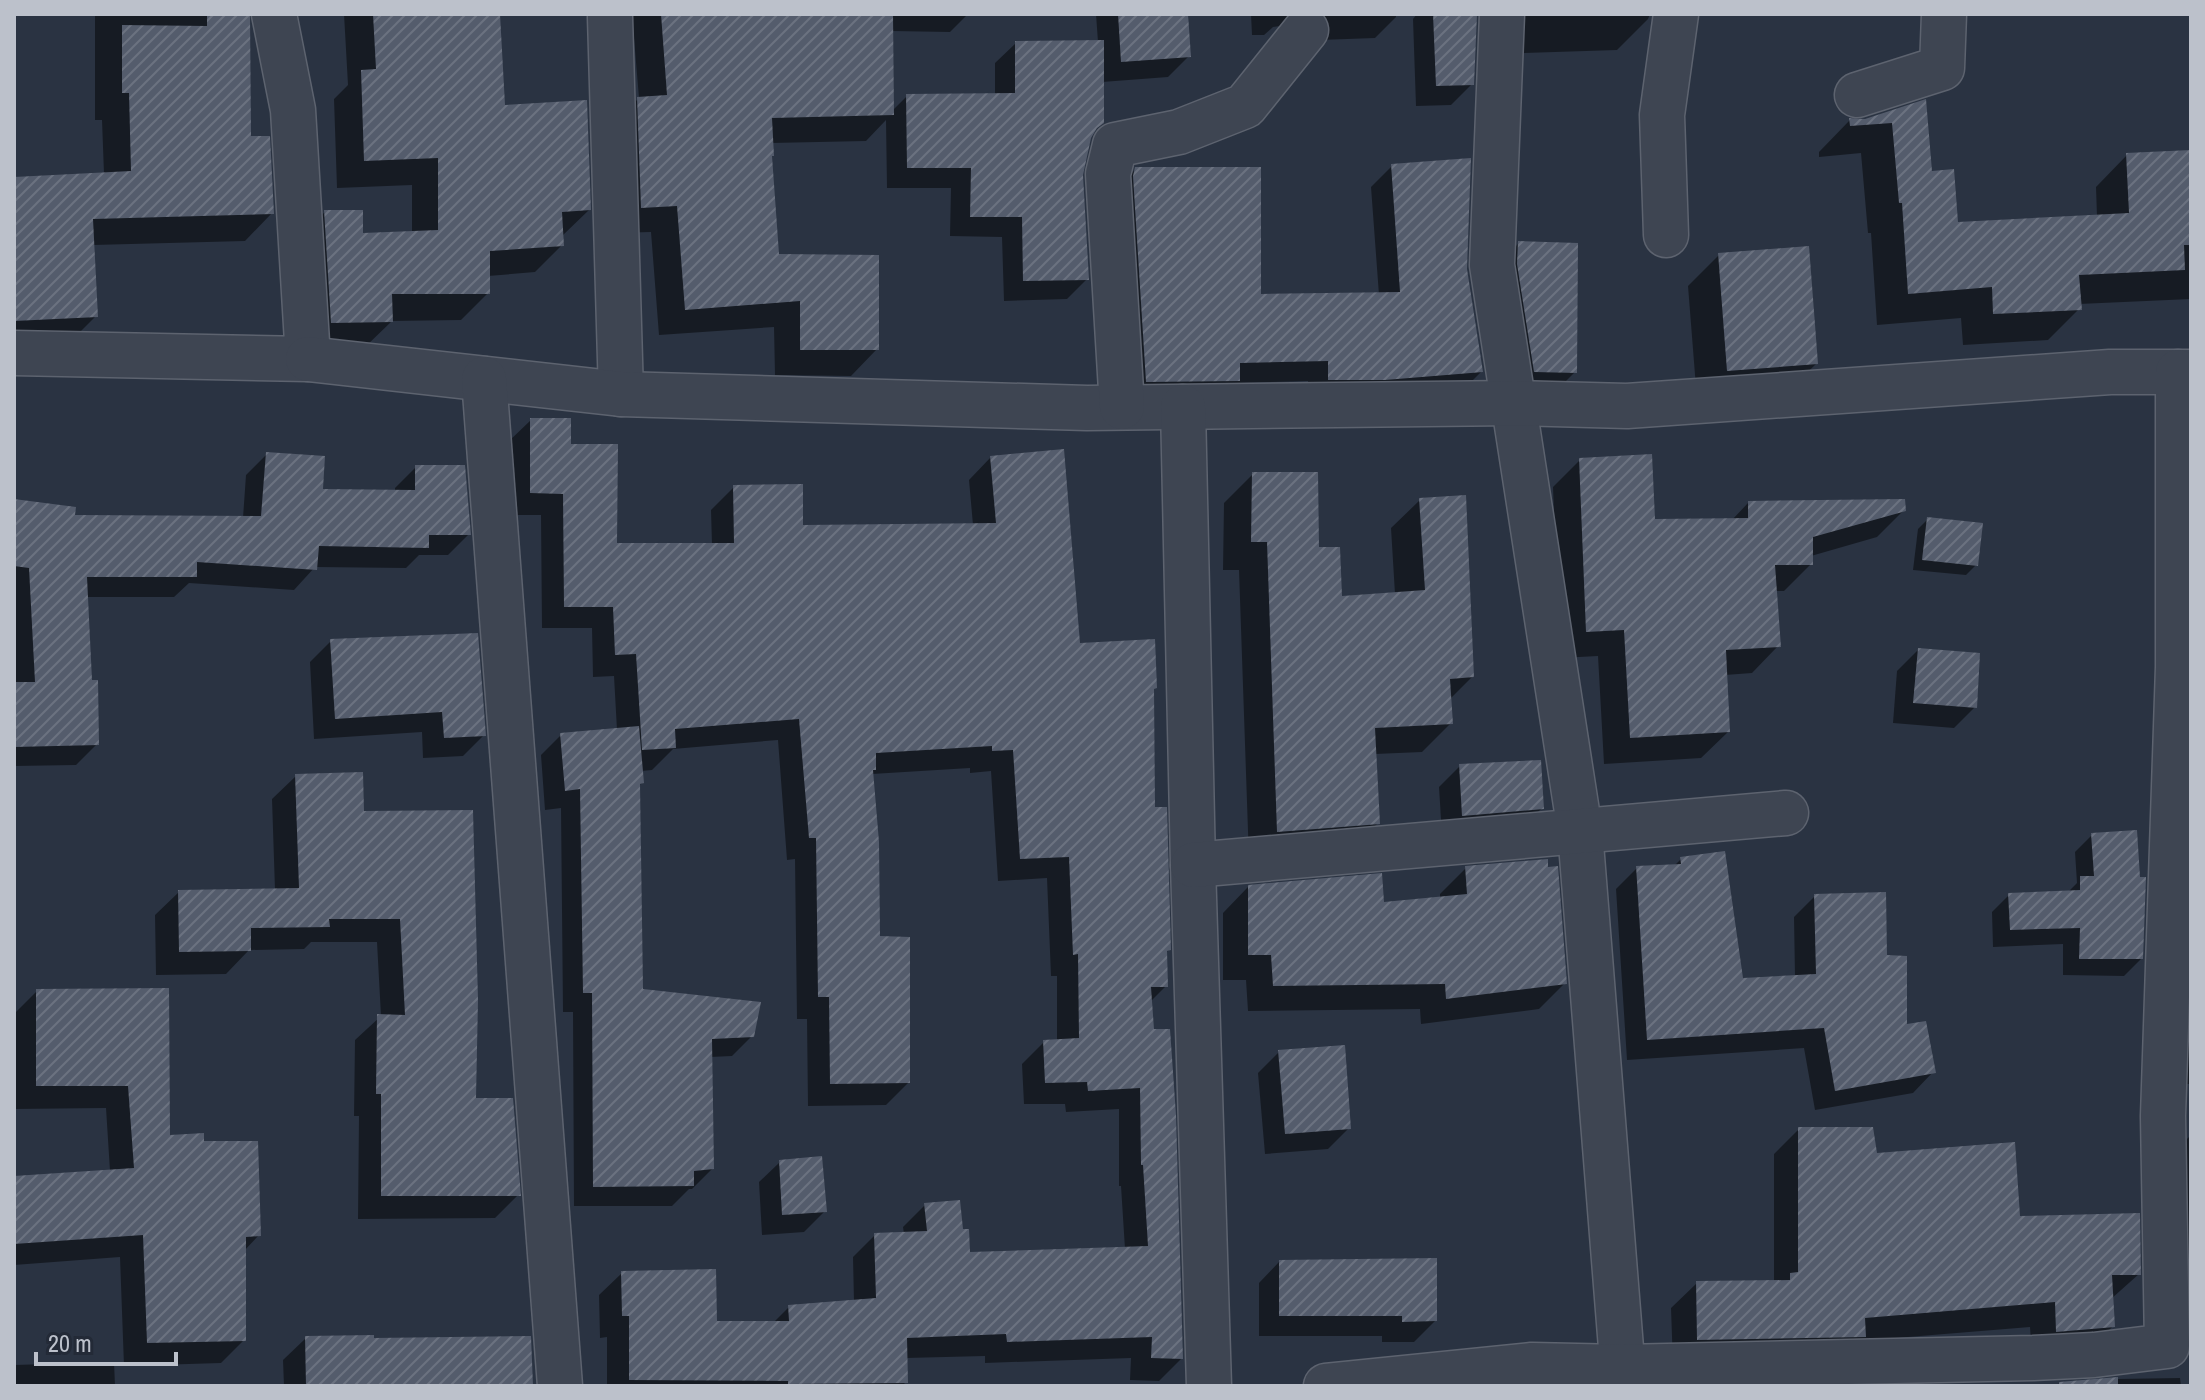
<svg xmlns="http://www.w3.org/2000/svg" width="2205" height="1400" font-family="'Archivo Narrow',sans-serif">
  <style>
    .shadow { fill: #0007 }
    .building { fill: url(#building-hatch) }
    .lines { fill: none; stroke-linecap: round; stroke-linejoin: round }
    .street-casing { stroke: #5d636f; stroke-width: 47 }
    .street { stroke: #3e4552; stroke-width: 44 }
  </style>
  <defs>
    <pattern id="building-hatch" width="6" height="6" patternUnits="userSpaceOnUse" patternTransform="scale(2)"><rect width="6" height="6" fill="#545c6c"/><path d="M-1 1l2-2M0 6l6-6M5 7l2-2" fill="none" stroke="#6b7280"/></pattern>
  </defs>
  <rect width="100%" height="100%" fill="#2a3342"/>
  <g class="shadow">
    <path d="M95 14H249V138L272 213 245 241 93 245 96 316 69 343 14 346V179L104 174 102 120H95Z"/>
    <path d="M344 14H498L504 107 589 210 562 236V245L535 272 488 276V293L461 320 392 321 363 349 304 350 297 239 325 212 361 235 412 233V185L337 188 334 99 348 85Z"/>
    <path d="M632 14H968L950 32 891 31 892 111 907 96 995 95V63L1016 43 1098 42 1096 14H1186L1189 56 1168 77 1102 82 1081 175 1087 279 1067 299 1004 301 1002 237 950 236 951 188H887L886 120 866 141 771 143 770 158 777 256 877 349 851 376 775 375 774 327 659 335 651 232 615 233 612 125 639 98Z"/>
    <path d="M1251 14H1396V17L1375 38 1320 40 1287 25 1273 27 1264 35H1252Z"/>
    <path d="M1417 14H1475L1472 84 1451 105 1416 106 1413 19Z"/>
    <path d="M1492 14H1650L1648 19 1617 50 1496 54Z"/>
    <path d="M1924 102 1930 173 1956 224 2097 217 2096 187 2127 155 2191 152V299L2079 304V309L2048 340 1963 345 1961 318 1877 325 1871 233H1868L1861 153 1819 157V152L1850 120 1865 121Z"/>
    <path d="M1392 166 1465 269 1481 372 1460 393 1308 400V381L1236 383 1217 401 1125 402 1115 190 1136 169 1259 296 1379 295 1371 187Z"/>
    <path d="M1519 243 1575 372 1554 393 1514 392 1498 264Z"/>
    <path d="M1719 255 1816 364 1785 394 1697 400 1688 286Z"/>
    <path d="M531 420 569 446 615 545H712L711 510 734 487 801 527 973 525 969 480 991 457 1078 645 1152 691 1153 809 1169 950 1165 953 1166 986 1150 1002 1181 1359 1159 1381 1130 1380 1131 1358 985 1363V1356L906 1358V1382L902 1386H607V1337L600 1338 599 1295 622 1273 715 1323H773L789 1307 854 1302 853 1257 875 1235 904 1234 903 1227 925 1205 961 1232 968 1254 1125 1249 1121 1186H1119V1109L1066 1112 1065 1104H1024L1022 1064 1044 1042 1057 1041V976H1051L1047 878 998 881 991 771 970 773V768L872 774 878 938 908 1083 886 1105 808 1106 807 1019H797L795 859 787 860 778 740 673 749 652 770 641 771 642 783 638 786 641 991 752 1036 732 1056 710 1057 712 1169 692 1189H689L672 1206H574L573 1012H563L561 808 545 810 541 755 561 735 617 730 614 676 593 677 592 628H542L541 515H508V442Z"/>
    <path d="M267 454 320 491H395V488L416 467 469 534 448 555H419L406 568 315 567 294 590 189 583 174 597H86L90 682 97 744 76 765 14 766V501L73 517 243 518 246 475Z"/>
    <path d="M1580 460 1653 521H1731L1748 503 1904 510 1877 537 1811 556V564L1784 591H1774L1778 646 1752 673 1725 675 1728 732 1701 758 1604 764 1598 656 1560 658 1553 487Z"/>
    <path d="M1253 474 1317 550 1340 598 1395 594 1391 528 1420 500 1472 677 1449 700 1451 723 1422 752 1375 754 1378 823 1349 852 1249 860 1239 570H1223L1224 503Z"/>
    <path d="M1928 519 1976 565 1966 575 1913 570 1918 529Z"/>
    <path d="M331 641 484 735 463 756 423 758 422 732 314 739 310 662Z"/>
    <path d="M1918 650 1975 707 1954 728 1893 723 1897 671Z"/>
    <path d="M1460 766 1542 808 1521 829 1442 836 1439 787Z"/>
    <path d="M296 776 362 813 474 1100 518 1195 495 1218 358 1219 359 1116H354L355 1040 381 1016 377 942H311L304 949 249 950 226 974 156 975 155 915 179 892 275 890 272 799Z"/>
    <path d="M2092 835 2141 959 2124 976 2063 975V944L1993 947 1992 912 2009 895 2067 893 2077 883 2075 852Z"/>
    <path d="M1681 859 1741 980 1795 977 1794 917 1815 896 1885 957 1905 1027 1933 1072 1913 1093 1815 1110 1804 1048 1627 1060 1616 889 1637 868 1674 866Z"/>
    <path d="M1466 868 1565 983 1539 1009 1421 1024 1420 1009 1248 1011 1246 980H1223V913L1248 887 1382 905 1440 899V894Z"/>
    <path d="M37 991H167L168 1137 259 1235 244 1251V1340L221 1363 124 1366 120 1257 14 1265V1178L110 1171 106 1108 14 1109V1014Z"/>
    <path d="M2191 1019V1084H2170L2171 1039Z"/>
    <path d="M1279 1052 1349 1128 1328 1149 1265 1154 1258 1073Z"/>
    <path d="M1799 1129 1875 1155 2018 1218 2139 1274 2111 1299 2113 1326 2088 1352 2032 1356 2030 1327 1859 1341 1673 1365 1671 1308 1697 1283 1774 1282V1154Z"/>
    <path d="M2189 1137 2191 1305H2161L2158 1168Z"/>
    <path d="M780 1162 825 1211 804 1232 762 1235 759 1182Z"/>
    <path d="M1279 1262 1435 1321 1414 1342H1382V1336H1259V1283Z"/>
    <path d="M14 1299 16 1346 14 1348Z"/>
    <path d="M306 1338H529L530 1386H284L283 1360Z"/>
    <path d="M114 1362 115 1386H14V1365Z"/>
    <path d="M2180 1378 2181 1386H2034L2116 1379Z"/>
  </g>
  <g class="building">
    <path d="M207 14H250L251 136H270L274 214 93 219 98 317 14 321V177L131 171 129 93H122V25L207 26Z"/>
    <path d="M373 14H500L505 105 587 100 591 210 562 212 564 246 490 251V294H392L393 322 331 323 324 210H363V233L438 230V158L364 161 361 70 376 69Z"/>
    <path d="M661 14H893L894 115 772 118 774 156H772L779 254 879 255V350H800V301L685 310 677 206 641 208 637 97 667 95Z"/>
    <path d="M1118 14H1188L1191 57 1121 62Z"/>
    <path d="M1433 14H1477L1474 85 1436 86Z"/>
    <path d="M1104 40V123L1097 128 1091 138 1083 175 1089 280 1023 281 1022 217H970L971 168H907L906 94 1015 93V41Z"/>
    <path d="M1926 99 1932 171 1954 169 1958 222 2129 213 2126 153 2191 150V245H2184L2185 270 2079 275 2082 310 1993 314 1992 287 1908 294 1902 203H1899L1892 123 1850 126 1849 118 1865 119Z"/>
    <path d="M1471 158 1467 269 1483 372 1385 380H1328V361L1240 363V381L1146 382 1133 176 1135 167H1261V294L1400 292 1391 164Z"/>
    <path d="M1518 241 1578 243 1577 373 1534 372 1517 264Z"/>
    <path d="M1809 246 1818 364 1727 371 1718 253Z"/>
    <path d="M530 418H571V444H618L617 543H734L733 485 803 484V525L996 523 990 456 1064 449 1080 643 1155 639 1157 688 1154 689 1155 807H1167L1171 950 1167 951 1168 987H1151L1154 1029H1170L1176 1115 1183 1359 1151 1358 1152 1337 1007 1342 1006 1334 907 1338 908 1383 788 1384V1381L629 1380V1316H622L621 1271 716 1269 717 1321H789L788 1305 876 1298 874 1233 927 1231 924 1203 960 1200 963 1229H969L970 1252 1148 1246 1143 1165H1141L1140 1088 1088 1091 1087 1082 1045 1083 1043 1040 1079 1038 1078 954 1073 955 1069 857 1020 859 1013 750 992 751V746L876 753V770H873L879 842 880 936 910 937V1083L830 1084 829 997H818L816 838H809L799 719 675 729 676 748 642 750 636 654 615 655 613 607H564L563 494 530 493Z"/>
    <path d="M266 452 325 456 323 489 415 490V465H465L471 535H429V548L319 546 317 570 197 562V577H87L92 680H98L99 745 14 747V682H35L29 568 14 566V499L76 507 75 515 261 516Z"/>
    <path d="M1652 454 1655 519 1748 518V501L1905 499 1906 511 1813 537V565H1775L1781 647 1726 650 1730 732 1630 738 1624 630 1586 632 1579 458Z"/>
    <path d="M1252 472H1318L1319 547H1340L1342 596 1425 590 1419 498 1466 495 1474 677 1450 679 1453 724 1375 728 1380 824 1277 832 1267 542H1251Z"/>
    <path d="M1927 517 1983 523 1978 566 1922 560Z"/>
    <path d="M478 633 486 736 444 738 442 712 335 719 330 639Z"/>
    <path d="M1918 648 1980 653 1977 708 1913 703Z"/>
    <path d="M639 726 644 783 640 784 643 989 761 1002 754 1037 712 1039 714 1169 694 1171V1186L593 1187 592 993H583L580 789 565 791 560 733Z"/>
    <path d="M1541 760 1544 809 1462 816 1459 764Z"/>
    <path d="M363 772 364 811 473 810 478 1000 476 1098H513L521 1196H381V1094H376L377 1014 405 1015 400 919H329L330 927 251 928V951L179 952 178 890 299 888 295 774Z"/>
    <path d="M2137 830 2140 877H2146L2143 959H2079L2080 928 2010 930 2008 893 2080 890V876H2094L2091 833Z"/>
    <path d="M1725 851 1743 978 1816 974 1814 894 1886 892 1887 955 1907 956V1024L1926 1021 1936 1073 1835 1091 1824 1028 1647 1040 1636 866 1681 864 1680 857Z"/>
    <path d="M1548 859V867L1558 866 1567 984 1446 999 1445 984 1273 986 1271 955H1248V885L1382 873 1384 902 1467 894 1465 866Z"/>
    <path d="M169 988 170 1135 204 1133V1141H258L261 1236 246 1237V1341L147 1343 143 1235 14 1244V1176L134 1168 128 1086H36V989Z"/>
    <path d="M1345 1045 1351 1129 1285 1134 1278 1050Z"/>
    <path d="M1798 1127H1873L1877 1153 2015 1142 2020 1216 2140 1213 2141 1275H2112L2115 1327 2056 1332 2055 1302 1865 1318 1866 1337 1697 1340 1696 1281 1790 1280V1273L1798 1272Z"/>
    <path d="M822 1156 827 1212 782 1215 779 1160Z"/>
    <path d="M1437 1258V1321L1402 1322V1316H1279V1260Z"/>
    <path d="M374 1335V1338L531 1336 533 1386H306L305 1336Z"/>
    <path d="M2118 1377V1386H2059V1382Z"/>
  </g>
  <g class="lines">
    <defs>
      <g id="street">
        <path d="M1502 14 1492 265 1580 831 1624 1386"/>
        <path d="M610 17 621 394"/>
        <path d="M1857 95 1942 68 1944 14"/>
        <path d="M1666 235 1662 115 1676 14"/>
        <path d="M14 353 308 359 293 110 274 14"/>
        <path d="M308 359 621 394 1087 408 1515 403 1627 406 2110 372H2191"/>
        <path d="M484 379 560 1386"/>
        <path d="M1122 407 1108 174 1115 145 1179 132 1245 106 1306 30"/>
        <path d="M1183 407 1193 865 1209 1386"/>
        <path d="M1193 865 1786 813"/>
        <path d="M1326 1386 1532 1365 1622 1367 2033 1358 2094 1355 2167 1346 2163 1116 2178 667V372"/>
      </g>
    </defs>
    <use href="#street" class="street-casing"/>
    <use href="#street" class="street"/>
  </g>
  <rect width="2205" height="1400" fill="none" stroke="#bcc1cb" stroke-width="32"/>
  <path d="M36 1352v12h140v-12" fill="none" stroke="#bcc1cb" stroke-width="4"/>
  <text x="48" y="1352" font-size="24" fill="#bcc1cb" stroke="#232a37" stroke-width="6" paint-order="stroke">20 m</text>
</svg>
